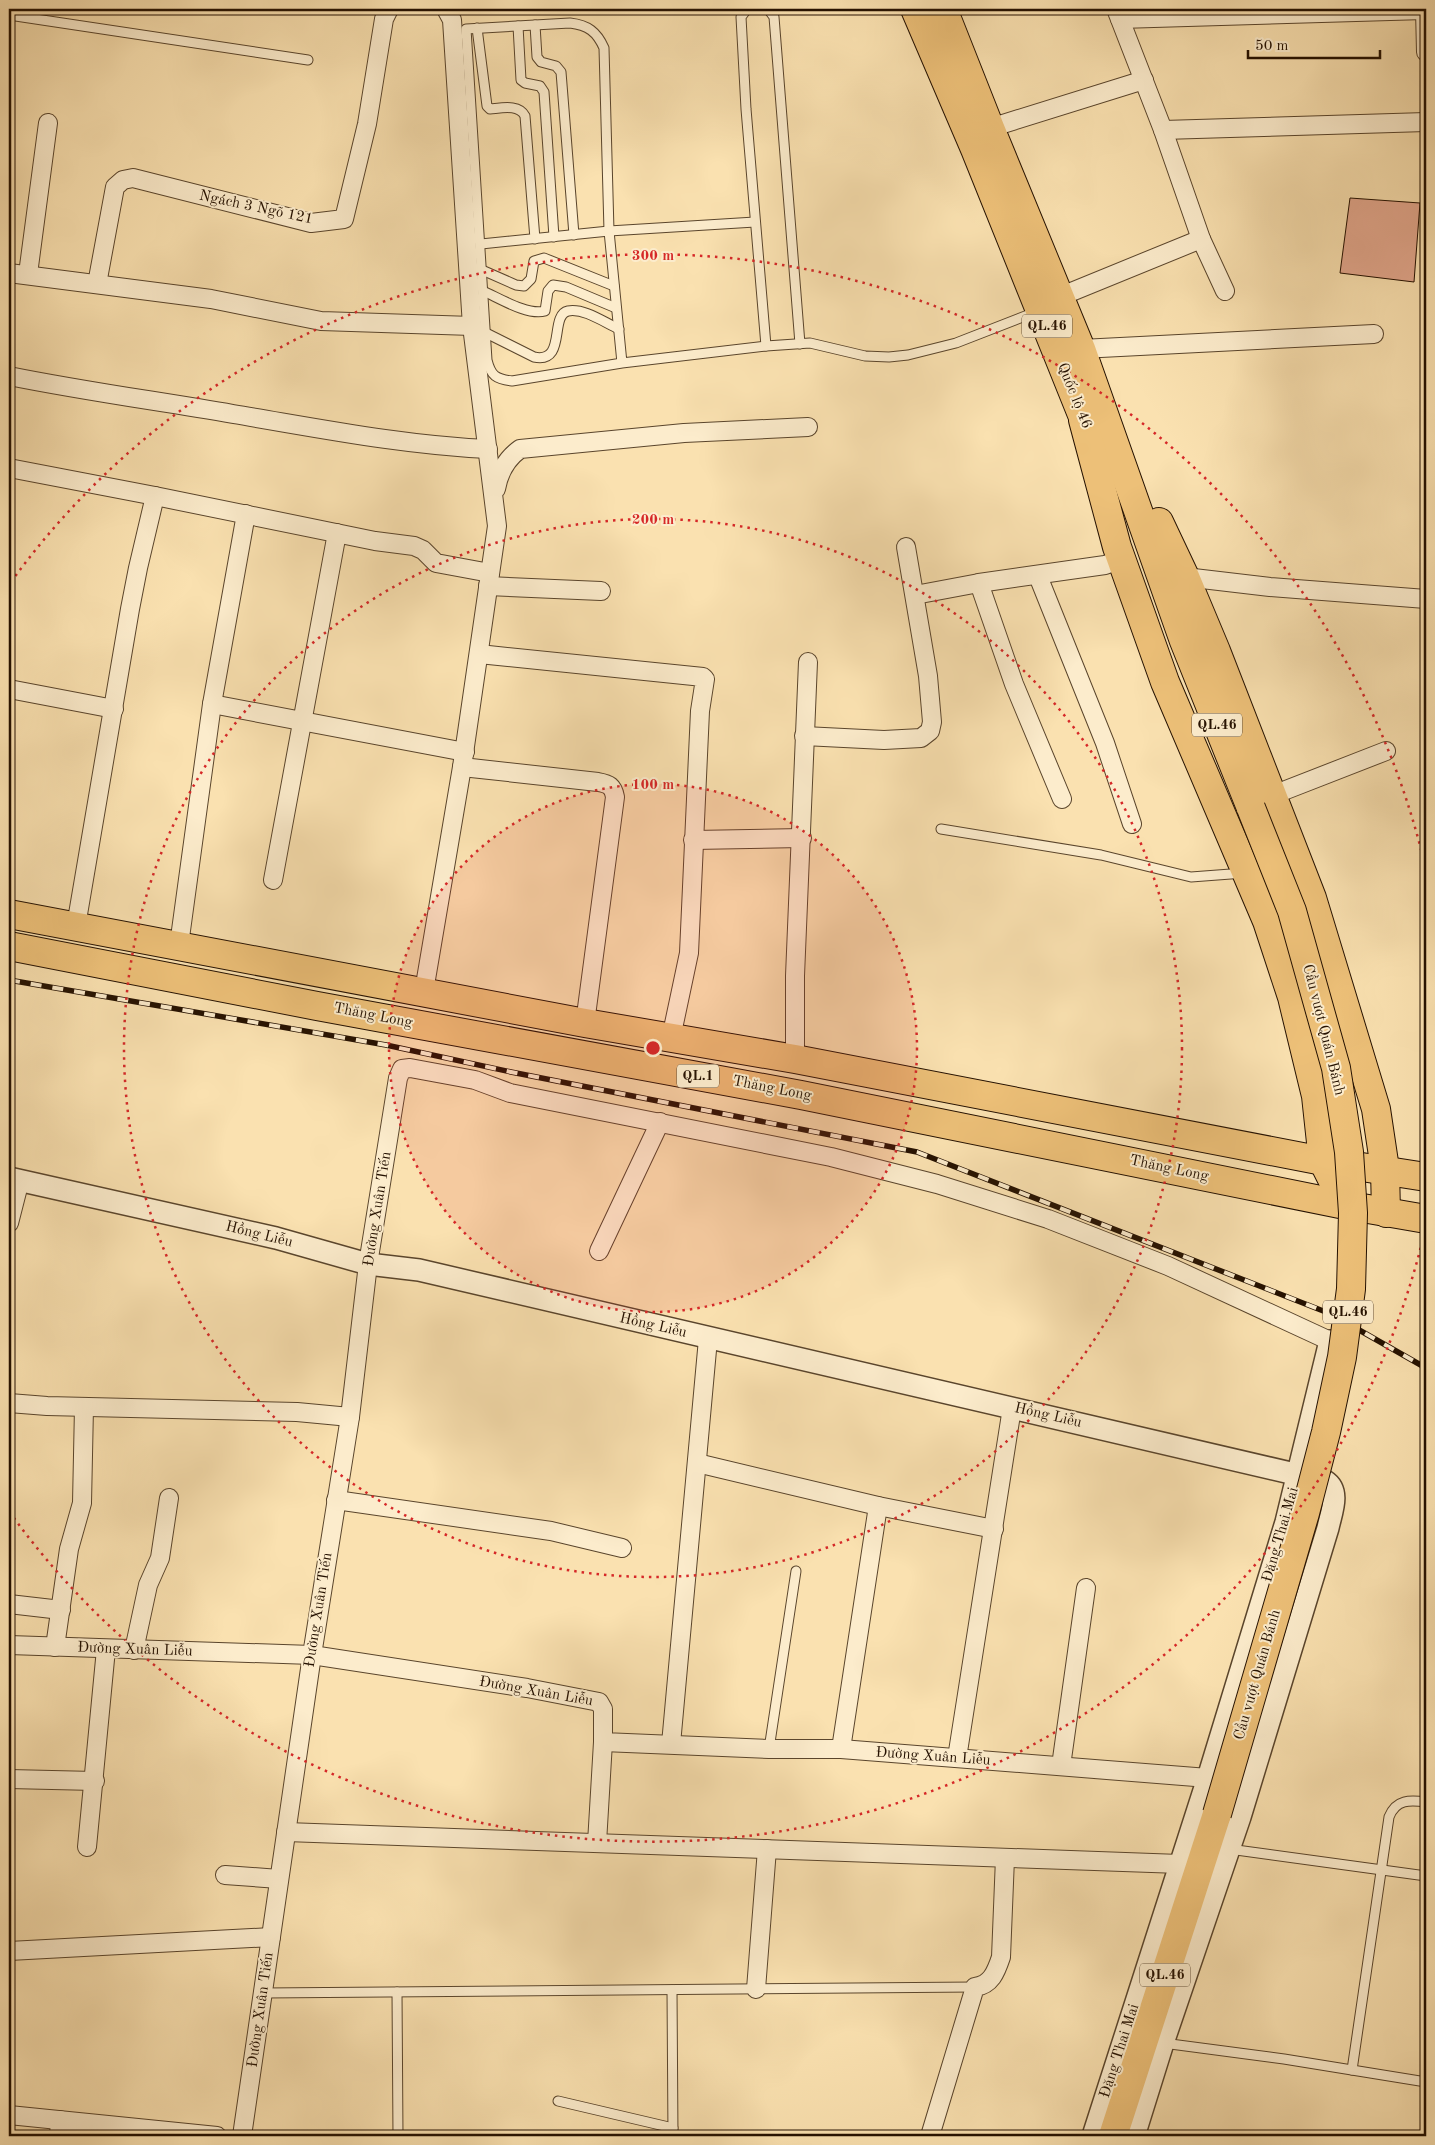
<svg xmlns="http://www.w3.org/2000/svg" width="1435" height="2145" font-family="'Old Standard TT',serif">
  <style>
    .building { fill: #e3a88e; stroke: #251100 }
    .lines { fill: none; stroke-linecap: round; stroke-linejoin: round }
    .service-casing { stroke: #5a452c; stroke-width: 11 }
    .minor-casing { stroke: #5a452c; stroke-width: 20 }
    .tertiary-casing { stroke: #5a452c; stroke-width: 24 }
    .primary-casing { stroke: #251100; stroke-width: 30 }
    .trunk-casing { stroke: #251100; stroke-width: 30 }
    .service { stroke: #fceccc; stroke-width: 9 }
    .minor { stroke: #fceccc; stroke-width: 18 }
    .tertiary { stroke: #fceccc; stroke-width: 21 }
    .primary { stroke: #edc078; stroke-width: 28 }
    .trunk { stroke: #edc078; stroke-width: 28 }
    .rail-casing { stroke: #251100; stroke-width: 5.5 }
    .rail { stroke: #fceccc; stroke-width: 4; stroke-dasharray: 11; stroke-linecap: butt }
    .trunk-bridge-casing { stroke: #251100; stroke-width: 30; stroke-linecap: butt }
    .trunk-bridge { stroke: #edc078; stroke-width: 28 }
    .ring { fill: none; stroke: #d62828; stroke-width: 2.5; stroke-dasharray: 2.5 5 }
    .labels { text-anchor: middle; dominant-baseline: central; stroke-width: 4; stroke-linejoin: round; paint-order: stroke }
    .shield { fill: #fceccc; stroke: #66533d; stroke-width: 1 }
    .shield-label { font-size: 14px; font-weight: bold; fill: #251100 }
    .street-label { font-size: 15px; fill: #251100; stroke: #fceccc }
    .centre { fill: #d62828; stroke: #fceccc; stroke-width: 2.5 }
    .ring-label { font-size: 15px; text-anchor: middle; font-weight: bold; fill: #d62828; stroke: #fceccc; stroke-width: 4; stroke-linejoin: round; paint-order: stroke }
  </style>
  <rect width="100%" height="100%" fill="#fae1b0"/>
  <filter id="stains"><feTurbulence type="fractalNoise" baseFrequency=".004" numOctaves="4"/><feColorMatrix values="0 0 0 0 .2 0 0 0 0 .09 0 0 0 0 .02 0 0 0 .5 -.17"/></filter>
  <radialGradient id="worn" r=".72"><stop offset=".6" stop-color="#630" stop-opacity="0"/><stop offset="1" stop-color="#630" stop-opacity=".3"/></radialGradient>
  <path class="building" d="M1350 198 1420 203 1414 282 1340 273Z"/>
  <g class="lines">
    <defs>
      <g id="service">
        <path d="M747 9 741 17 746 109 766 346"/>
        <path d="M768 9 774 17 800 344"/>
        <path d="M9 15 308 60"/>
        <path d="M535 25 537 57 541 62 556 66 561 72 574 235"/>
        <path d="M518 26 521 80 525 83 540 86 544 92 554 237"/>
        <path d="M477 28 487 106 490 109C502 108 519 104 525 116L535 239"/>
        <path d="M481 244 609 231 755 222"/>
        <path d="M482 270 516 285 524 286 531 279 534 261 544 258 614 286"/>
        <path d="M483 291C499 298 528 316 545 311L548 291 553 285 566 287 616 308"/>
        <path d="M486 333 534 357C567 364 549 315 568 311 585 308 605 323 619 329"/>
        <path d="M622 363 512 381C496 379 491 376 487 360L466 29 570 23C588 25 597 32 604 48L609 231 622 363 766 346 810 343 865 356 889 357 908 355 956 343 1038 311"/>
        <path d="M941 829 1101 855 1191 877 1244 873"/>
        <path d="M769 1749 796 1571"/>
        <path d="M1229 1849 1426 1876"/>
        <path d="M672 1990 673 2136"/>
        <path d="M397 1992 398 2136"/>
        <path d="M265 1993 975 1987"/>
        <path d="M1163 2043 1284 2059 1426 2082"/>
        <path d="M1352 2070 1389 1817C1396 1799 1410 1800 1426 1802"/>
        <path d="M558 2101 673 2128"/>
      </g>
      <g id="minor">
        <path d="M1116 9 1163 130 1201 239 1225 291"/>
        <path d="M1425 9 1426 52"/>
        <path d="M1120 19 1425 10"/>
        <path d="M990 128 1144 80"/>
        <path d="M1163 130 1426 122"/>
        <path d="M9 273 211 299 321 321 472 326"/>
        <path d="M28 274 48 123"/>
        <path d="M97 284 115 187 123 180 133 178 311 223 344 219 367 124 384 19 389 9"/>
        <path d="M1059 297 1201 239"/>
        <path d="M1081 349 1374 334"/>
        <path d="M9 376C83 391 158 401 233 414 318 428 402 445 488 449"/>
        <path d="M9 468 155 496 375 541 414 546 423 550 436 563 490 573"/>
        <path d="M496 489C499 472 506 459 520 449L684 433 808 427"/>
        <path d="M1038 576 1105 743 1132 824"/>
        <path d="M1185 577 1270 587 1426 599"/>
        <path d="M979 583 1014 684 1062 799"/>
        <path d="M488 586 601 591"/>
        <path d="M915 595 979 583 1105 565 1122 559"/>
        <path d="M479 654 703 677 705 679 700 711 689 953 671 1038"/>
        <path d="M9 689 114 709"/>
        <path d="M212 704 465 752"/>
        <path d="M804 736 884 740 921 738 930 731 932 722 928 676 906 547"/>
        <path d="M462 767 598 782C609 784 613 786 615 797L585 1023"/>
        <path d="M1273 795 1386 751"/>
        <path d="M693 840 802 838"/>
        <path d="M273 880 337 533"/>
        <path d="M76 926 130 609 138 568 155 496"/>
        <path d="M179 945 212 704 246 514"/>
        <path d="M424 991 462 767 497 526 472 326 452 20 446 9"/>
        <path d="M795 1059V976L808 662"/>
        <path d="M9 1223 20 1180"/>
        <path d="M599 1251 660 1122"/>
        <path d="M9 1403 47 1406 297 1412 350 1417"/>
        <path d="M697 1463 878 1506 994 1529"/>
        <path d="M336 1500 551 1531 622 1548"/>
        <path d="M9 1604 61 1610"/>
        <path d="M9 1645 312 1655 527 1688 599 1702 603 1709V1742L769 1749H841L1208 1778"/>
        <path d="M55 1647 69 1549 82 1503 84 1407"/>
        <path d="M134 1650 148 1585 160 1558 169 1498"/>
        <path d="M671 1744 708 1339"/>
        <path d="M841 1749 878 1506"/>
        <path d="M957 1758 1012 1408"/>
        <path d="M1061 1766 1086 1588"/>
        <path d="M9 1779 95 1781"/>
        <path d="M286 1832 1180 1864"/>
        <path d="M597 1843 603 1742"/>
        <path d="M87 1847 106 1649"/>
        <path d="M225 1875 279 1879"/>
        <path d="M9 1951 271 1937"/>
        <path d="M756 1989 767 1849"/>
        <path d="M9 2115 217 2136"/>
        <path d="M59 2136 60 2120"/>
        <path d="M242 2136 312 1655 350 1417 368 1264 398 1078 402 1069 410 1068 475 1080 510 1093 831 1157 937 1184 1048 1219 1168 1266 1330 1341"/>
        <path d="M930 2136 975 1987C991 1985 996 1972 1001 1957L1005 1858"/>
      </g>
      <g id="tertiary">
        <path d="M9 1178 276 1238 368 1264 419 1270 1325 1481C1341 1491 1331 1513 1328 1528L1240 1817 1163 2043 1134 2136"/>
        <path d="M1093 2136 1208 1778 1286 1522 1330 1341"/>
      </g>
      <g id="primary">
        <path d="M9 914 585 1023 795 1059 1323 1161 1426 1177"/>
        <path d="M9 946 317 1006 801 1095 1345 1205 1426 1219"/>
      </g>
      <g id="trunk">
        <path d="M915 9 975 149 1091 437"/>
        <path d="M943 9 990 128 1081 349 1184 641 1251 808"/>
        <path d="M1083 420 1117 547 1165 682 1267 921 1292 997 1316 1096 1323 1161 1345 1205"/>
        <path d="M1159 522 1185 577 1216 651 1312 898 1376 1109 1385 1169 1386 1213"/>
        <path d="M1113 2136 1217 1814"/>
      </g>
    </defs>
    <use href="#service" class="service-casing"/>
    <use href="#minor" class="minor-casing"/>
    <use href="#tertiary" class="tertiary-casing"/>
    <use href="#primary" class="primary-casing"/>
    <use href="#trunk" class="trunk-casing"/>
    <use href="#service" class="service"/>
    <use href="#minor" class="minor"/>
    <use href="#tertiary" class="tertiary"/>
    <use href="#primary" class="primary"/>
    <use href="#trunk" class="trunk"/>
    <defs>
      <path id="rail" d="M9 980 386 1045 511 1072 917 1152 1331 1314 1426 1368"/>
    </defs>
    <use href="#rail" class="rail-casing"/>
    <use href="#rail" class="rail"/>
    <defs>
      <path id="trunk-bridge" d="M1217 1814 1305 1513 1326 1432 1342 1357 1351 1289 1353 1213 1349 1152 1336 1068 1292 911 1251 808"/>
    </defs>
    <use href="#trunk-bridge" class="trunk-bridge-casing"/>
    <use href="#trunk-bridge" class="trunk-bridge"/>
  </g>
  <circle cx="653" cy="1048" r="264" fill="#d62828" fill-opacity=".12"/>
  <g class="ring">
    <circle cx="653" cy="1048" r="264"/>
    <circle cx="653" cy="1048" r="529"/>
    <path d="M1426 1226A793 793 0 0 1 11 1514M11 582A793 793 0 0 1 1426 870"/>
  </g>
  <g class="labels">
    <g class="shield">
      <rect x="1022" y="314.5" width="50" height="23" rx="4"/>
      <rect x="1192" y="713.5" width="50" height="23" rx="4"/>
      <rect x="677" y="1064.5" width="42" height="23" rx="4"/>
      <rect x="1323" y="1300.5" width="50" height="23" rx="4"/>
      <rect x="1140" y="1963.5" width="50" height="23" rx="4"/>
    </g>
    <g class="shield-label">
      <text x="1047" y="326">QL.46</text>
      <text x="1217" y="725">QL.46</text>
      <text x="698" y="1076">QL.1</text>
      <text x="1348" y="1312">QL.46</text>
      <text x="1165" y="1975">QL.46</text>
    </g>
    <g class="street-label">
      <text transform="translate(256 208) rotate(12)">Ngách 3 Ngõ 121</text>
      <text transform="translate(1074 396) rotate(68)">Quốc lộ 46</text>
      <text transform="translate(373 1016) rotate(11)">Thăng Long</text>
      <text transform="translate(1323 1030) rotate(76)">Cầu vượt Quán Bánh</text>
      <text transform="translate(772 1089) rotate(11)">Thăng Long</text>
      <text transform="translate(1169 1169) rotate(12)">Thăng Long</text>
      <text transform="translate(378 1209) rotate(-81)">Đường Xuân Tiến</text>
      <text transform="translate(259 1235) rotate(14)">Hồng Liễu</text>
      <text transform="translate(653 1326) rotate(13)">Hồng Liễu</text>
      <text transform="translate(1048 1416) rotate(13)">Hồng Liễu</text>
      <text transform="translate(1281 1535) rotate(-74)">Đặng Thai Mai</text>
      <text transform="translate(319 1610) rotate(-81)">Đường Xuân Tiến</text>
      <text transform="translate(135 1650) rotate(2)">Đường Xuân Liễu</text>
      <text transform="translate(1258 1675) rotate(-74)">Cầu vượt Quán Bánh</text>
      <text transform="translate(536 1692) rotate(10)">Đường Xuân Liễu</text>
      <text transform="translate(933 1757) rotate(4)">Đường Xuân Liễu</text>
      <text transform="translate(261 2010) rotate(-82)">Đường Xuân Tiến</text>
      <text transform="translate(1120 2051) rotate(-72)">Đặng Thai Mai</text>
    </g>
  </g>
  <circle cx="653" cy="1048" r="8" class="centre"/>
  <g class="ring-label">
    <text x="653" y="260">300 m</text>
    <text x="653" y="524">200 m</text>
    <text x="653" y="789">100 m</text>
  </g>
  <rect width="1435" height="2145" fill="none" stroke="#fae1b0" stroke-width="30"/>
  <rect x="10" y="10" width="1415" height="2125" fill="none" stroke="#251100" stroke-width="2.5"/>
  <rect x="15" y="15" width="1405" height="2115" fill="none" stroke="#251100"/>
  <path d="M1248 50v8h132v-8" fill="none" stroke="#251100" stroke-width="2.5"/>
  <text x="1255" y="50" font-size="15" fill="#251100" stroke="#fceccc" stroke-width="4" paint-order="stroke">50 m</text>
  <rect width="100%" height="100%" filter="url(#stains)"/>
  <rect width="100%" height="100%" fill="url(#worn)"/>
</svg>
